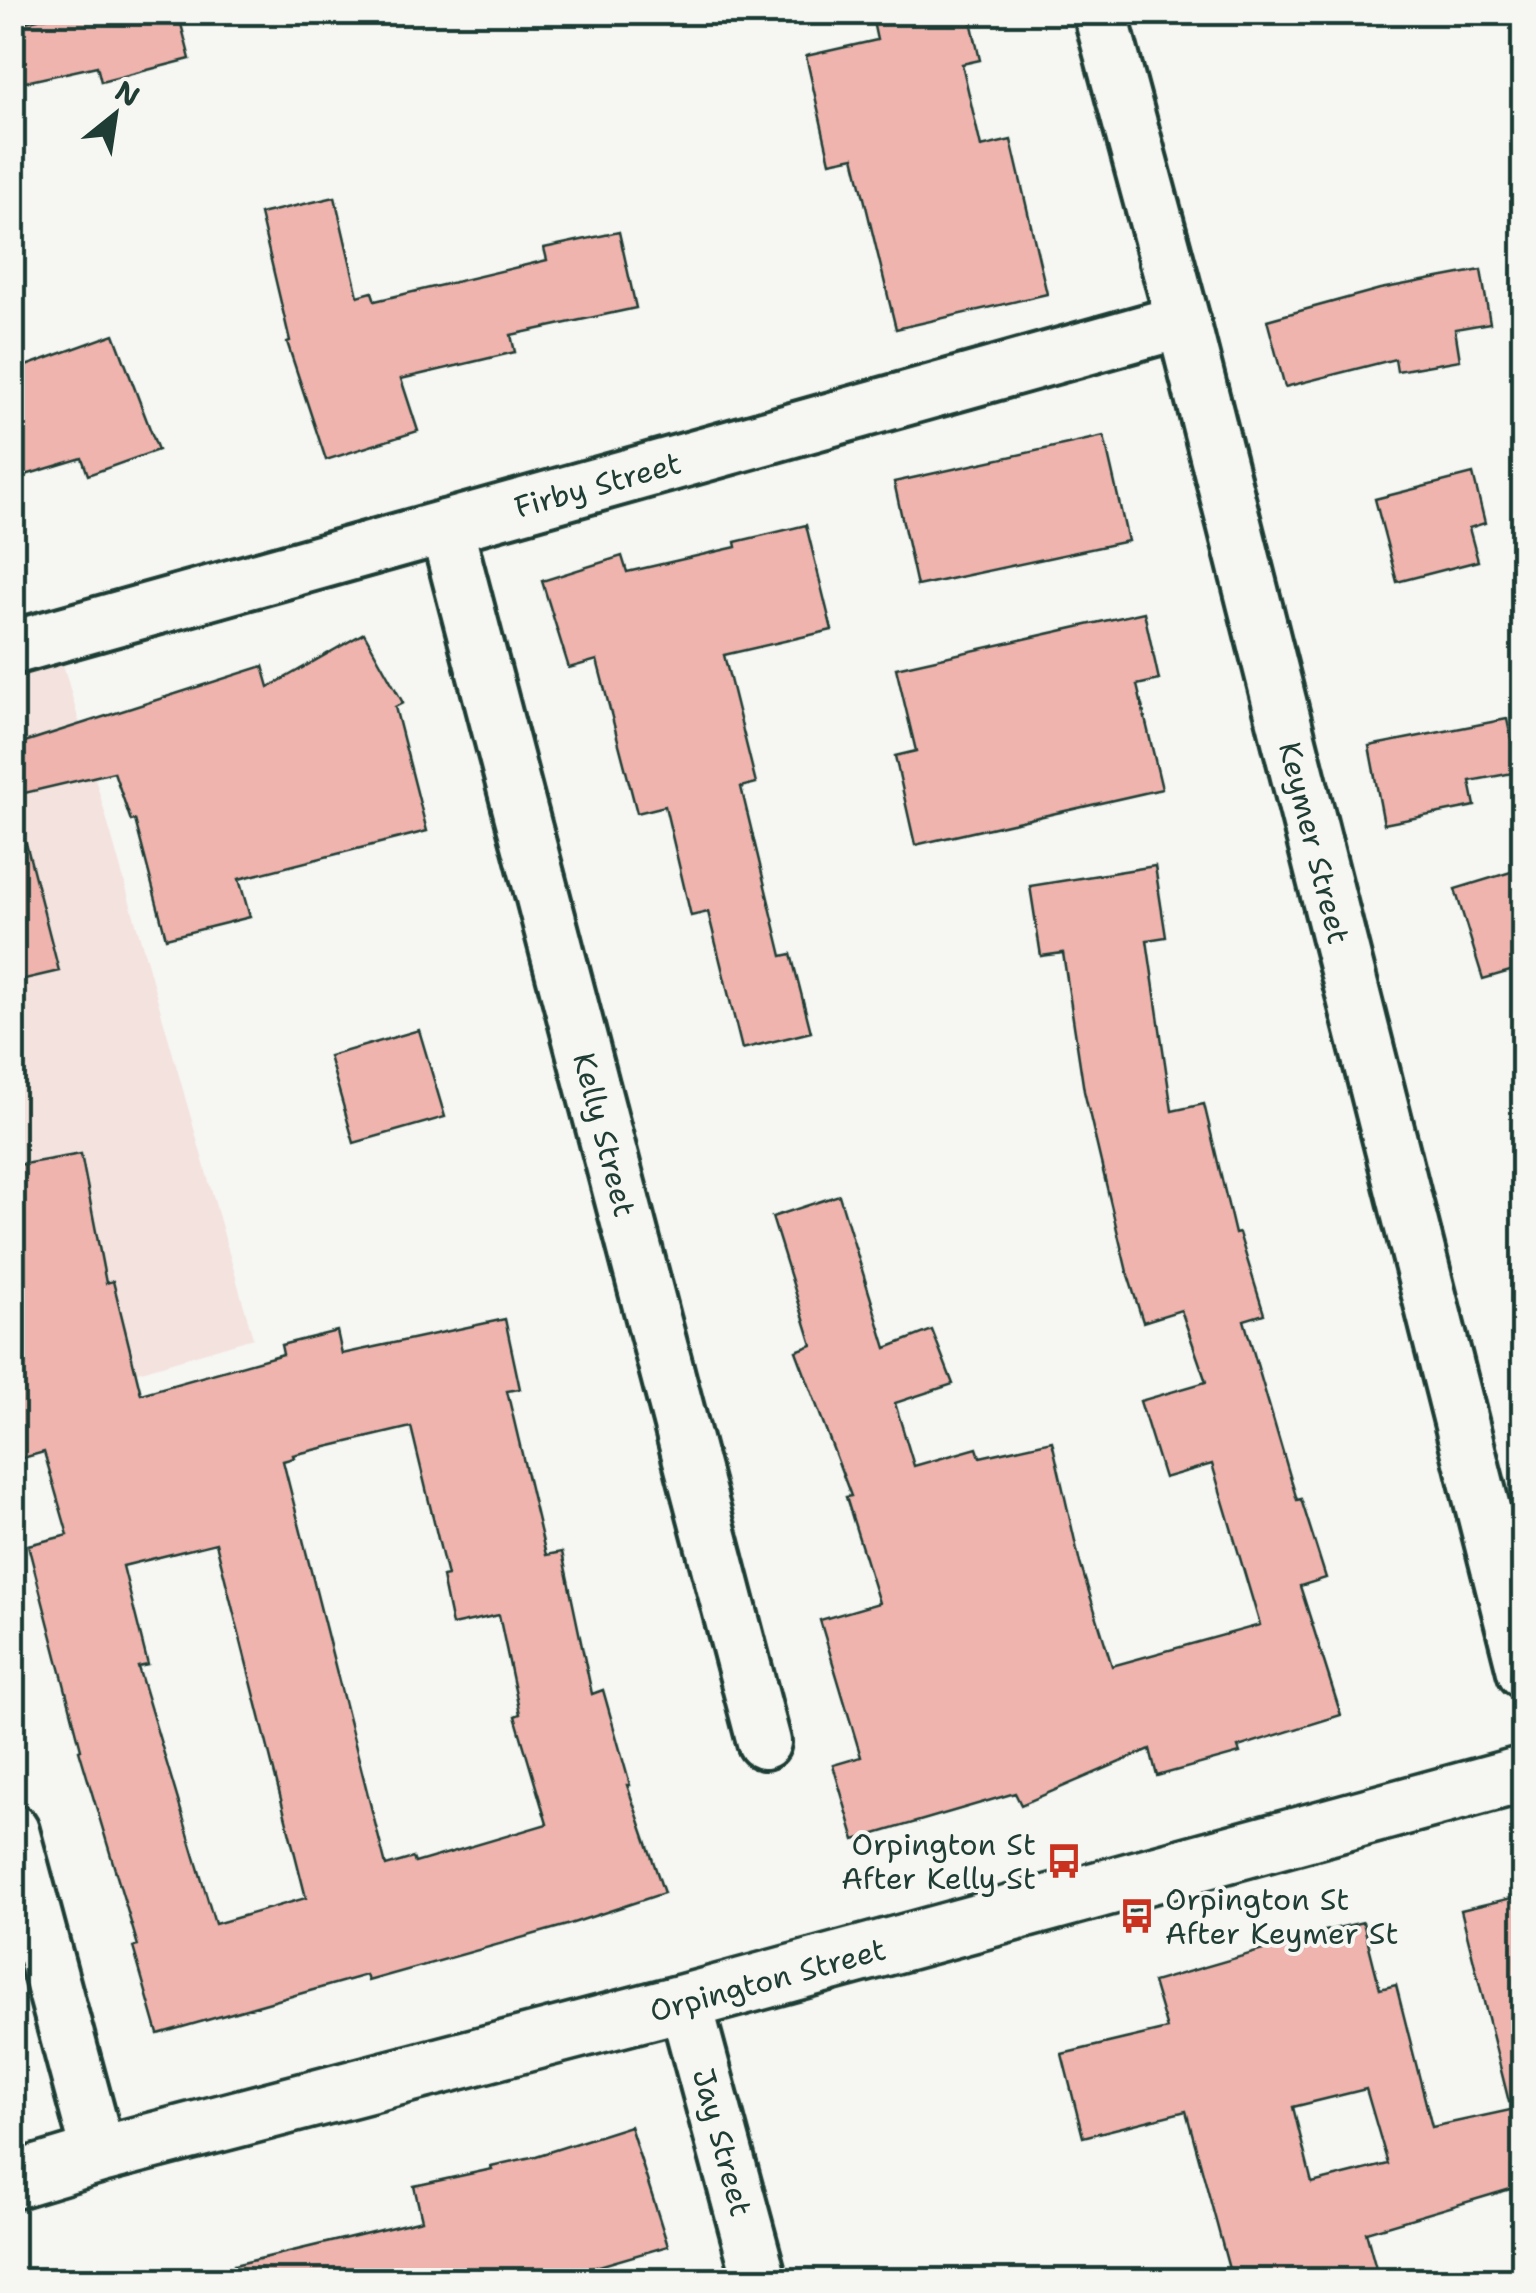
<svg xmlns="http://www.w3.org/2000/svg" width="1536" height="2293" font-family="'Shantell Sans',sans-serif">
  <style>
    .built { fill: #f4e2de }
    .building { fill: #efb4ae; stroke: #1f3d34; stroke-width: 2.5; fill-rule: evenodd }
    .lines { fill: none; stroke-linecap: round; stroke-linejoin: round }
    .street-casing { stroke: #1f3d34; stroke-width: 60 }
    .secondary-casing { stroke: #1f3d34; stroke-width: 62 }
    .street { stroke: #f6f6f2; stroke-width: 52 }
    .secondary { stroke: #f6f6f2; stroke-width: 55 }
    .labels { text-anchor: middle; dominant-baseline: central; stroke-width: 8; stroke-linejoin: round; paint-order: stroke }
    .street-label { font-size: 30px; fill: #1f3d34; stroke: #f6f6f2 }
    .poi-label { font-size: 30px; fill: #1f3d34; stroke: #f6f6f2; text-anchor: end }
  </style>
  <rect width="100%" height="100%" fill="#f6f6f2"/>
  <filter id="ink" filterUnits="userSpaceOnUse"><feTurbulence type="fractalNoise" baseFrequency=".01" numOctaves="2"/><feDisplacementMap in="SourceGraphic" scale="20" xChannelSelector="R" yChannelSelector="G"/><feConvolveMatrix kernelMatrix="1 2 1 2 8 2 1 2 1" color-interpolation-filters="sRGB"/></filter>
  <g filter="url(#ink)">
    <path class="built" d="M55 636 253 1338 13 1409V648Z"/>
    <g class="building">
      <path d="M69 12H178L190 59 101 82 97 66 12 85V25Z"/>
      <path d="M871 12H969L980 60 962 64 981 147 1011 140 1047 294 896 329 854 157 830 162 806 56 877 40Z"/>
      <path d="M335 197 358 296 372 292 375 301 547 260 544 248 619 232 636 308 511 335 515 352 401 379 418 431 326 460 287 342 290 341 260 214Z"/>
      <path d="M1481 270 1490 323 1455 329 1460 360 1397 371 1395 359 1285 387 1267 320 1380 289Z"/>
      <path d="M114 334 158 450 88 475 82 458 12 479V371Z"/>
      <path d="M1104 436 1128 541 917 586 894 482Z"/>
      <path d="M1473 474 1485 523 1469 528 1478 561 1397 582 1375 499Z"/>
      <path d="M806 525 832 630 724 655 756 783 741 787 782 956 791 954 811 1032 742 1049 708 912 691 916 665 806 637 813 597 660 569 668 542 581 622 556 627 572 736 547 735 542Z"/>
      <path d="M1144 612 1159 680 1137 685 1162 789 915 845 895 756 916 751 896 668Z"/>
      <path d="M364 633 403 703 395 707 427 831 239 879 250 917 166 938 135 820 131 821 114 772 12 796V746L263 666 269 687Z"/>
      <path d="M1507 719 1518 772 1470 781 1475 806 1384 824 1369 746Z"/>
      <path d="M26 843 59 971 12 982V845Z"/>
      <path d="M1155 866 1166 937 1147 940 1172 1111 1204 1104 1235 1234 1239 1233 1264 1314 1244 1320 1297 1500 1301 1499 1326 1578 1300 1586 1341 1715 1238 1747 1240 1753 1157 1776 1150 1749 1021 1805 1015 1793 855 1840 833 1765 861 1757 820 1620 879 1603 846 1497 851 1496 796 1351 812 1345 772 1217 839 1195 886 1348 932 1330 953 1384 895 1403 914 1466 977 1448 980 1457 1052 1441 1080 1563 1112 1666 1260 1625 1212 1464 1164 1478 1140 1401 1206 1382 1181 1310 1143 1322 1127 1272 1084 1091 1063 953 1041 956 1030 886Z"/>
      <path d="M1524 868V967L1483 979 1455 889Z"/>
      <path d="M419 1030 445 1117 354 1143 329 1056Z"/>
      <path d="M81 1154 106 1283 113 1281 141 1394 283 1354 281 1345 337 1331 342 1354 505 1319 520 1389 507 1391 546 1555 562 1552 592 1694 603 1690 630 1785H627L664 1893 567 1925 368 1981 366 1975 158 2034 133 1947 138 1946 79 1750 81 1749 28 1545 68 1535 44 1452 12 1461V1166ZM411 1427 447 1576 442 1577 452 1625 499 1615 520 1714 515 1716 547 1824 415 1863 413 1858 386 1866 283 1461 294 1458 293 1455ZM216 1543 306 1898 215 1924 138 1667 148 1665 123 1566Z"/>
      <path d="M1524 1895V2100L1509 2102 1461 1910Z"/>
      <path d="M1363 1922 1380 1989 1396 1985 1432 2127 1524 2107V2185L1366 2232 1379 2280H1232L1186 2111 1083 2137 1062 2054 1167 2029 1153 1982 1284 1944 1283 1941ZM1366 2089 1388 2164 1312 2183 1293 2107Z"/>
      <path d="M630 2126 668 2246 551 2280H236L234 2265 422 2220 414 2186 492 2169 491 2166 536 2156Z"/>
    </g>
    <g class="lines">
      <defs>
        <g id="street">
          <path id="s1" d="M1100 12 1183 321 1524 1671"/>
          <path id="s2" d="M446 527 764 1742"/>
          <path id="s3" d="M12 648 1183 321"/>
          <path d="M12 1831 99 2155"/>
          <path id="s4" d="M685 2002 760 2280"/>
        </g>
        <g id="secondary">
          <path id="s5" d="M12 2181 99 2155 685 2002 1524 1774"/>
        </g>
      </defs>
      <use href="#street" class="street-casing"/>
      <use href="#secondary" class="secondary-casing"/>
      <use href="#street" class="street"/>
      <use href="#secondary" class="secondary"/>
    </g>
  </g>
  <defs>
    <symbol id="bus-bare" viewBox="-9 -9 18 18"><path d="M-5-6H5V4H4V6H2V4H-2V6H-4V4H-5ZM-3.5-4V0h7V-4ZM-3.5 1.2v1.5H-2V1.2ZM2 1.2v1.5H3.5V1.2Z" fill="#c8321e" stroke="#f6f6f2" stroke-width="2.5" paint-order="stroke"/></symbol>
  </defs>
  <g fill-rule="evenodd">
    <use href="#bus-bare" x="1039" y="1836" width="50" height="50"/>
    <use href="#bus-bare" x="1112" y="1891" width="50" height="50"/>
  </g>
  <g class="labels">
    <g class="street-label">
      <text stroke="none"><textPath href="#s3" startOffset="608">Firby Street</textPath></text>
      <text stroke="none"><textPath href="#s1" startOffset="858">Keymer Street</textPath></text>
      <text stroke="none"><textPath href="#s2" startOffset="628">Kelly Street</textPath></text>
      <text stroke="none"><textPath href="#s5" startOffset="782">Orpington Street</textPath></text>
      <text stroke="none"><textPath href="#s4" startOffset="145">Jay Street</textPath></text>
    </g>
    <g class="poi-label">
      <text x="1036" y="1844">Orpington St<tspan x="1036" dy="34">After Kelly St</tspan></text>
      <text x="1165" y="1899" text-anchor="start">Orpington St<tspan x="1165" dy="34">After Keymer St</tspan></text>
    </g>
  </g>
  <rect width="1536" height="2293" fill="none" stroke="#f6f6f2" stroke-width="50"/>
  <rect x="25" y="25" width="1486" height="2243" fill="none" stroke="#1f3d34" stroke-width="4" filter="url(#ink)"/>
  <g transform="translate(115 115) rotate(30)" stroke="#f6f6f2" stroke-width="8" paint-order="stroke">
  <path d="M0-8L18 38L0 25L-18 38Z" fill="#1f3d34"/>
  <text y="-15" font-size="28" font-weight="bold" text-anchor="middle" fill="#1f3d34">N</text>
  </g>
</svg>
